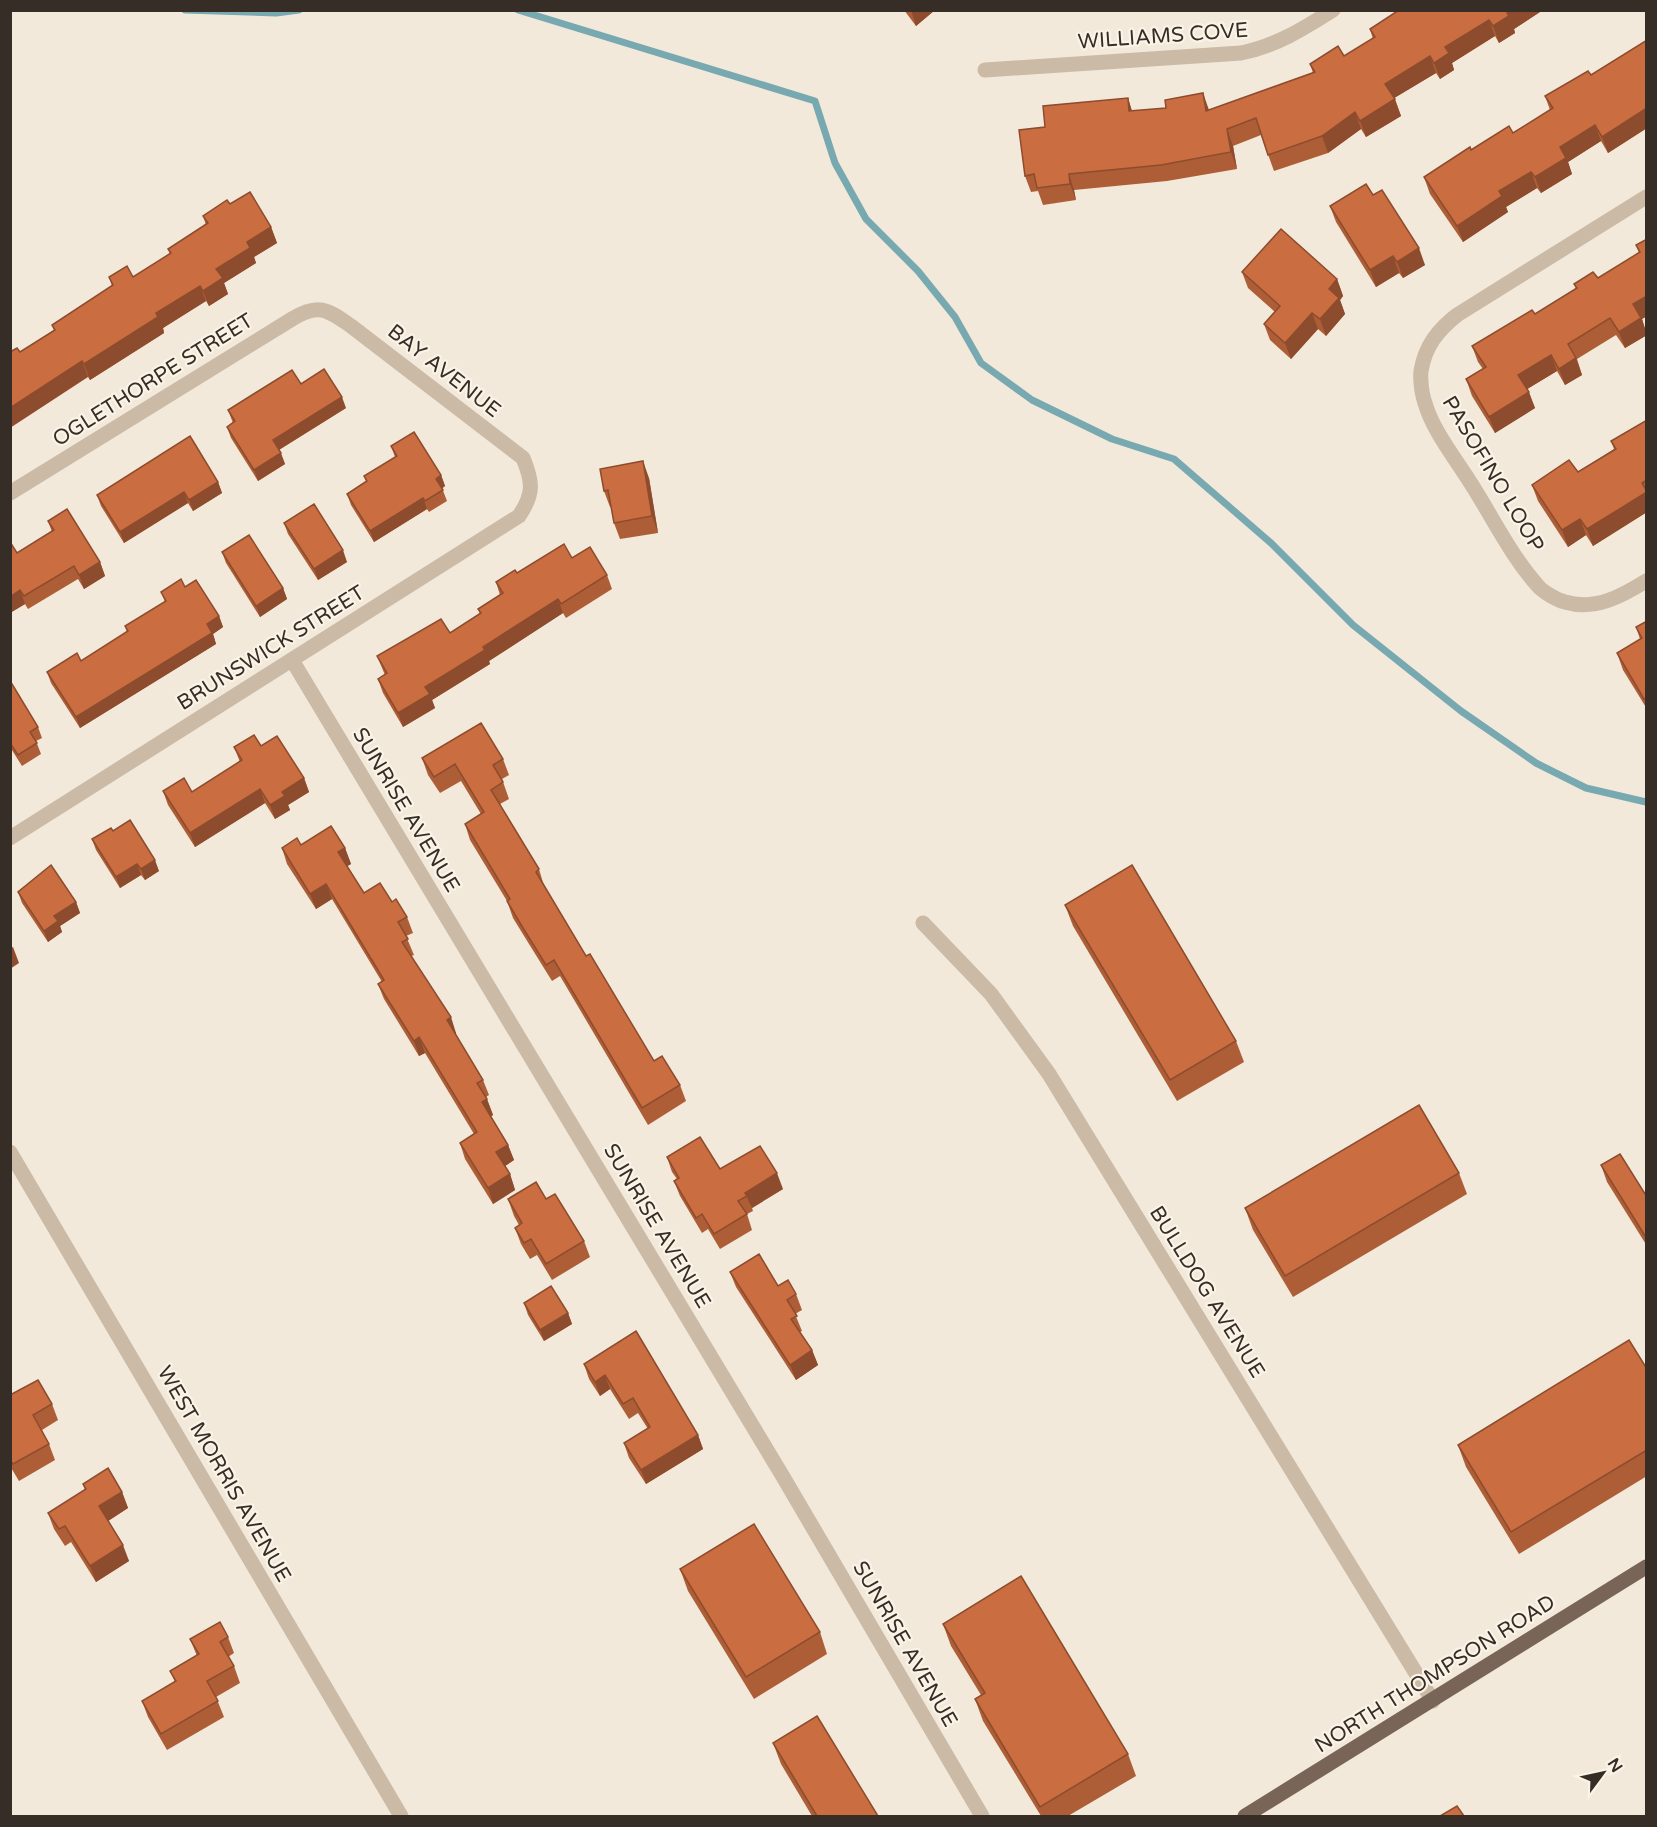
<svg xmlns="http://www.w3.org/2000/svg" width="1657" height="1827" font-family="'Varela Round',sans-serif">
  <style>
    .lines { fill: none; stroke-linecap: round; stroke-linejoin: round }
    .stream { stroke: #78a9b1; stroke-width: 7 }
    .minor { stroke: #cbbaa5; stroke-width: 15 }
    .major { stroke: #796557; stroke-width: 15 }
    .wall { fill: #ae5e37 }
    .shaded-wall { fill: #8d4c2d }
    .building { fill: #ca6d40; stroke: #8d4c2d; stroke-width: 1.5 }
    .labels { text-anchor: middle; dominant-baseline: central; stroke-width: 4.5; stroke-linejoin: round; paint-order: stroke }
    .street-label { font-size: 21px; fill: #362d27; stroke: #faf3e6 }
  </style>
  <rect width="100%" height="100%" fill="#f2e9da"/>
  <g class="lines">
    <g class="stream">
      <path d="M185 10 276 13 299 10"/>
      <path d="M518 10 815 101 835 163 866 219 918 271 955 317 981 363 1032 400 1112 439 1174 459 1271 543 1353 625 1461 711 1536 763 1586 788 1646 802"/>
    </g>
    <g class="minor">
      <path d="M985 70 1241 53C1276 46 1303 29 1333 10"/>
      <path d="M1646 197 1457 315C1438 330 1425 346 1421 371 1420 380 1422 395 1425 403 1433 431 1455 458 1470 482 1492 516 1511 556 1538 586 1543 592 1557 600 1565 602 1595 611 1622 596 1646 581"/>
      <path d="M10 493 292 319C318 303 327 309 351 326L523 458C533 482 534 494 519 516L10 838"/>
      <path d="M292 660 782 1475 982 1816"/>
      <path d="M923 923 991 994 1049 1074 1433 1701"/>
      <path d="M10 1152 401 1816"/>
    </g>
    <path class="major" d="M1245 1816 1646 1567"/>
  </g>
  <g class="wall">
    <path d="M904 10H935L916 26Z"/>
    <path d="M1543 10 1514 29 1515 33 1499 43 1495 36 1452 63 1454 70 1440 79 1436 73 1394 98 1401 116 1366 137 1361 129 1328 153 1274 171 1261 135 1233 146 1237 169 1167 181 1074 190 1076 200 1043 205 1038 191 1031 192 1025 176 1045 127 1128 98 1132 111 1166 108 1209 110 1313 73 1310 64 1344 56 1373 39 1370 29Z"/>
    <path d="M1647 40V128L1608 153 1601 141 1568 162 1572 174 1541 193 1537 188 1506 207 1508 212 1463 242 1430 194 1424 177 1471 150 1513 133 1550 110 1545 96 1591 75Z"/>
    <path d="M1373 195 1425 265 1403 278 1399 273 1376 287 1336 222 1330 206Z"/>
    <path d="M230 204 271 227 277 243 254 257 256 263 224 283 228 294 209 306 206 301 163 328 164 333 90 380 88 377 20 352 54 330 52 325 112 286 109 277H133L170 254 168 249 206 225 203 216Z"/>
    <path d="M1647 239V316L1642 319 1647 335 1625 348 1616 335 1577 359 1582 375 1565 385 1557 371 1527 389 1535 408 1495 433 1472 396 1466 379 1483 369 1478 362 1472 346 1535 314 1576 289 1574 284 1598 278 1639 253 1636 245Z"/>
    <path d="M1242 272 1337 279 1343 296 1340 300 1345 314 1326 336 1318 329 1291 359 1270 340 1264 324 1275 312 1248 288Z"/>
    <path d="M301 384 346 408 279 450 285 464 258 481 231 438 227 427 233 423 228 410Z"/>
    <path d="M1647 420V512L1593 546 1586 535 1568 547 1538 501 1532 485 1578 472 1614 449 1611 441Z"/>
    <path d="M391 446 441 475 445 486 442 488 447 501 429 512 427 509 374 542 351 505 347 494 366 481 364 476 395 457Z"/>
    <path d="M649 478 658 533 620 539 614 523 611 507H610L604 491Z"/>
    <path d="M218 482 222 493 193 511 188 503 124 543 101 506 97 495Z"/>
    <path d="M48 521 100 562 105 576 84 589 78 579 28 609 25 604 10 613V546L17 553 52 532Z"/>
    <path d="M284 523 347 562 318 580 288 534Z"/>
    <path d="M222 552 283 588 287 599 260 617 226 563Z"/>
    <path d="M572 558 607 575 612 589 566 618 563 613 489 661 490 664 432 700 435 708 403 727 383 693 378 679 385 675 377 656 450 633 480 614 478 609 500 595 496 582 517 573Z"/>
    <path d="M185 587 219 616 223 627 213 634 216 644 80 728 51 683 47 672 81 661 127 632 125 626 165 602 161 592Z"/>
    <path d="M1647 621V709L1623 670 1617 653 1640 639 1636 627Z"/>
    <path d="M10 685 38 727 42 738 36 741 41 754 22 766 10 747Z"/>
    <path d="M261 746 304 778 309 792 288 805 290 810 275 819 265 803 195 847 168 805 163 791 192 792 240 762 234 747Z"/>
    <path d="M422 758 503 759 509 775 502 779 509 799 500 804 539 869 544 886 586 956 654 1061 680 1085 686 1101 648 1125 560 976 552 981 529 944 513 918 507 901 470 840 465 824 481 814 461 781 440 793 428 775Z"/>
    <path d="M113 831 159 871 145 880 141 875 120 888 96 850 92 839Z"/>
    <path d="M301 845 345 848 351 864 347 866 364 893 392 902 407 917 413 933 406 936 414 955 411 956 456 1033 455 1034 483 1080 489 1095 486 1097 493 1115 491 1116 508 1145 514 1160 505 1166 510 1174 515 1190 493 1204 465 1159 460 1143 474 1134 425 1053 419 1056 384 999 378 984 382 982 332 899 316 909 287 864 282 848Z"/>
    <path d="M18 892 76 902 80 913 60 926 62 932 48 942 22 903Z"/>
    <path d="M1065 905 1236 1041 1244 1062 1177 1101 1073 926Z"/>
    <path d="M667 1157 720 1169 783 1189 752 1208 753 1211 747 1214 752 1230 720 1249 708 1229 702 1233 680 1196 674 1181 677 1179 672 1172Z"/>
    <path d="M1601 1165 1647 1197V1246L1607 1182Z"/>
    <path d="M1459 1173 1467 1194 1293 1297 1253 1230 1245 1208Z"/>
    <path d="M508 1199 584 1241 590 1257 552 1280 537 1255 530 1259 521 1244 515 1228 519 1225 514 1216Z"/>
    <path d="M730 1272 778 1286 796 1294 802 1310 795 1314 802 1331 800 1332 812 1350 818 1365 796 1380 736 1287Z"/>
    <path d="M524 1303 568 1313 572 1324 544 1341 528 1315Z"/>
    <path d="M636 1331 698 1435 703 1449 646 1484 629 1458 624 1443 648 1429 638 1413 629 1419 610 1389 600 1396 589 1379 584 1364Z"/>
    <path d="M1647 1369V1476L1519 1554 1466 1467 1458 1445Z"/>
    <path d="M10 1395 52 1404 58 1420 42 1430 49 1444 55 1460 19 1481 10 1466Z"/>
    <path d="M83 1484 122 1492 128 1508 108 1521 129 1561 96 1582 71 1542 65 1546 54 1529 48 1513 85 1490Z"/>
    <path d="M680 1569 820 1632 827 1654 754 1699 688 1591Z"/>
    <path d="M943 1624 1128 1754 1136 1776 1068 1816H1041L983 1721 975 1699 981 1695 951 1646Z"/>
    <path d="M228 1637 234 1653 228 1657 234 1666 240 1683 216 1697 224 1717 167 1750 148 1717 142 1701 175 1682 170 1671 197 1656 190 1639Z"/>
    <path d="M773 1743 878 1816H812L781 1764Z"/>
  </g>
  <g class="shaded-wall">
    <path d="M911 10H935L916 26Z"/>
    <path d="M1511 10H1543L1514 29 1515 33 1499 43 1493 26 1507 13Z"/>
    <path d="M1489 20 1495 36 1452 63 1454 70 1440 79 1434 63 1445 47Z"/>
    <path d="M1430 56 1436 73 1391 100 1385 84Z"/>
    <path d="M1203 93 1209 110 1206 111Z"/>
    <path d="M1128 98 1133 115 1129 111Z"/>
    <path d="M1395 99 1401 116 1366 137 1360 121Z"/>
    <path d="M1647 108V128L1608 153 1602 137Z"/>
    <path d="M1355 112 1361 129 1328 153 1322 136Z"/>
    <path d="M1595 125 1601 141 1568 162 1572 174 1541 193 1535 177 1560 147Z"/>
    <path d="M1227 129 1233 146 1237 169 1231 152Z"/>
    <path d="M1531 172 1537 188 1506 207 1508 212 1463 242 1457 226 1499 191Z"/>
    <path d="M1069 174 1074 190 1076 200 1070 184Z"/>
    <path d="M271 227 277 243 254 257 256 263 224 283 228 294 209 306 203 291 216 269 247 242Z"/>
    <path d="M1419 248 1425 265 1403 278 1397 262Z"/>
    <path d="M1393 256 1399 273 1376 287 1370 270Z"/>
    <path d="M1337 279 1343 296 1340 300 1345 314 1326 336 1320 319 1329 289Z"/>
    <path d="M200 286 206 301 163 328 164 333 90 380 84 364 156 313Z"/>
    <path d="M1647 296V316L1642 319 1647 335 1625 348 1619 332 1633 304Z"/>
    <path d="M1312 313 1318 329 1291 359 1285 343Z"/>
    <path d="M1551 355 1557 371 1524 391 1518 375Z"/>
    <path d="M1576 358 1582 375 1565 385 1559 369Z"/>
    <path d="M82 361 88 377 10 428V408Z"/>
    <path d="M1529 392 1535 408 1495 433 1489 417Z"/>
    <path d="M342 397 346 408 277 451 273 440Z"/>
    <path d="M281 453 285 464 258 481 254 470Z"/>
    <path d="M643 461 649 478 658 533 652 516Z"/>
    <path d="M441 475 445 486 440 490 436 479Z"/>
    <path d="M218 482 222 493 193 511 189 500Z"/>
    <path d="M184 492 188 503 124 543 120 532Z"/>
    <path d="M1647 492V512L1593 546 1587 529Z"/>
    <path d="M423 498 427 509 374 542 370 531Z"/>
    <path d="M1580 519 1586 535 1568 547 1562 530Z"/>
    <path d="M343 550 347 562 318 580 314 569Z"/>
    <path d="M100 562 105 576 84 589 79 575Z"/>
    <path d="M283 588 287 599 260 617 256 606Z"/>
    <path d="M20 590 25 604 10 613V597Z"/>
    <path d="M558 599 563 613 489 661 490 664 432 700 435 708 403 727 398 713 425 687 483 647Z"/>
    <path d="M219 616 223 627 213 634 216 644 80 728 76 717 207 624Z"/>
    <path d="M304 778 309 792 288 805 290 810 275 819 270 805 282 792Z"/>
    <path d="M260 789 265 803 195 847 190 833Z"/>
    <path d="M345 848 351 864 344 868 338 852Z"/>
    <path d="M155 860 159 871 145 880 141 869Z"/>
    <path d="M137 864 141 875 120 888 116 877Z"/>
    <path d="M326 884 332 899 316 909 310 894Z"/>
    <path d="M76 902 80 913 60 926 62 932 48 942 44 931 54 916Z"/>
    <path d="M13 947 19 963 10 969V948Z"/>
    <path d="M451 1017 456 1033 452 1036 447 1020Z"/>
    <path d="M419 1037 425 1053 419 1056 414 1041Z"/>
    <path d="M487 1099 493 1115 488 1118 482 1102Z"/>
    <path d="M508 1145 514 1160 502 1168 496 1152Z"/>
    <path d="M777 1173 783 1189 752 1208 745 1193Z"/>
    <path d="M510 1174 515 1190 493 1204 488 1188Z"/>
    <path d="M568 1313 572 1324 544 1341 540 1330Z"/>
    <path d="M812 1350 818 1365 796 1380 790 1365Z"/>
    <path d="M605 1375 610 1389 600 1396 595 1382Z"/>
    <path d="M698 1435 703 1449 646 1484 641 1470Z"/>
    <path d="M122 1492 128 1508 105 1523 99 1506Z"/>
    <path d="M123 1545 129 1561 96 1582 90 1566Z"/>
  </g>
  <g class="building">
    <path d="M1399 10H1511L1507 13 1509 16 1493 26 1489 20 1445 47 1449 53 1434 63 1430 56 1385 84 1395 99 1360 121 1355 112 1322 136 1268 155 1256 118 1227 129 1231 152 1161 165 1069 174 1070 184 1037 188 1034 174 1025 176 1019 130 1045 127 1043 106 1128 98 1129 111 1166 108 1165 100 1203 93 1206 111 1315 72 1310 64 1338 46 1344 56 1375 37 1370 29Z"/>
    <path d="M1647 40V108L1602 137 1595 125 1560 147 1566 158 1535 177 1531 172 1499 191 1502 196 1457 226 1424 177 1470 147 1471 150 1509 126 1513 133 1553 108 1545 96 1588 71 1591 75Z"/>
    <path d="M1366 184 1373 195 1382 190 1419 248 1397 262 1393 256 1370 270 1330 206Z"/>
    <path d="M250 192 271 227 247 242 250 248 216 269 223 278 203 291 200 286 156 313 158 317 84 364 82 361 10 408V352L17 348 20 352 55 330 52 325 113 285 109 277 127 266 133 277 171 253 168 249 208 223 203 216 227 200 230 204Z"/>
    <path d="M1281 229 1337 279 1329 289 1339 298 1320 319 1312 313 1285 343 1264 324 1280 306 1242 272Z"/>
    <path d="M1647 239V296L1633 304 1641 318 1619 332 1610 318 1568 344 1576 358 1559 369 1551 355 1518 375 1529 392 1489 417 1466 379 1486 367 1472 346 1532 310 1535 314 1577 288 1574 284 1593 272 1598 278 1640 252 1636 245Z"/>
    <path d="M324 369 342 397 273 440 281 453 254 470 227 427 235 421 228 410 292 370 301 384Z"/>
    <path d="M1647 420V480L1642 483 1647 492 1587 529 1580 519 1562 530 1532 485 1569 460 1578 472 1616 449 1611 441Z"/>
    <path d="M414 432 441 475 436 479 443 490 425 501 423 498 370 531 347 494 367 481 364 476 397 456 391 446Z"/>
    <path d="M190 436 218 482 189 500 184 492 120 532 97 495Z"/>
    <path d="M643 461 652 516 614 523 608 490 604 491 600 469Z"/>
    <path d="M314 504 343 550 314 569 284 523Z"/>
    <path d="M67 509 100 562 79 575 74 566 24 596 20 590 10 597V546L12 545 17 553 54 530 48 521Z"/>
    <path d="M249 535 283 588 256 606 222 552Z"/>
    <path d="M564 544 572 558 590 547 607 575 561 604 558 599 483 647 485 650 425 687 430 694 398 713 378 679 387 673 377 656 441 619 450 633 481 613 478 609 503 593 496 582 515 570 517 573Z"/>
    <path d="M181 579 185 587 196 580 219 616 207 624 212 633 76 717 47 672 77 653 81 661 128 631 125 626 166 601 161 592Z"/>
    <path d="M1647 621V698L1644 699 1617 653 1642 638 1636 627Z"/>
    <path d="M12 684 38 727 30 732 37 743 18 755 10 743V685Z"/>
    <path d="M481 723 503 759 493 765 503 782 491 790 539 869 536 872 586 956 590 954 654 1061 662 1056 680 1085 642 1108 554 960 546 965 523 928 507 901 510 899 465 824 484 812 455 764 434 777 422 758Z"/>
    <path d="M254 735 261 746 277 736 304 778 282 792 285 796 270 805 260 789 190 833 163 791 184 778 192 792 242 760 234 747Z"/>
    <path d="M130 820 155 860 141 869 137 864 116 877 92 839 111 828 113 831Z"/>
    <path d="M331 826 345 848 338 852 364 893 380 883 392 902 396 899 407 917 398 922 408 939 402 942 451 1017 447 1020 483 1080 477 1083 487 1099 482 1102 508 1145 496 1152 510 1174 488 1188 460 1143 477 1132 419 1037 414 1041 378 984 384 980 326 884 310 894 282 848 297 838 301 845Z"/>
    <path d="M51 865 76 902 54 916 58 921 44 931 18 892Z"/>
    <path d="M1132 865 1236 1041 1170 1080 1065 905Z"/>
    <path d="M1419 1105 1459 1173 1285 1276 1245 1208Z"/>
    <path d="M700 1137 720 1169 760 1146 777 1173 745 1193 747 1196 738 1201 747 1214 714 1234 702 1214 696 1218 674 1181 679 1178 667 1157Z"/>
    <path d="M1620 1154 1647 1197V1239L1601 1165Z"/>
    <path d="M536 1182 546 1199 555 1194 584 1241 546 1264 531 1239 524 1243 515 1228 522 1223 508 1199Z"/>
    <path d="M759 1254 778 1286 788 1280 796 1294 787 1300 797 1316 791 1319 812 1350 790 1365 730 1272Z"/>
    <path d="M551 1286 568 1313 540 1330 524 1303Z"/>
    <path d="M636 1331 698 1435 641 1470 624 1443 650 1427 633 1398 623 1404 605 1375 595 1382 584 1364Z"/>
    <path d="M1629 1340 1647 1369V1450L1511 1532 1458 1445Z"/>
    <path d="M38 1380 52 1404 33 1415 49 1444 13 1464 10 1460V1395Z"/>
    <path d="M108 1468 122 1492 99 1506 123 1545 90 1566 65 1526 59 1529 48 1513 86 1489 83 1484Z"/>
    <path d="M754 1524 820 1632 746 1677 680 1569Z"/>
    <path d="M1021 1576 1128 1754 1040 1807 975 1699 985 1693 943 1624Z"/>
    <path d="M220 1622 228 1637 220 1642 234 1666 207 1681 218 1701 161 1734 142 1701 176 1681 170 1671 199 1654 190 1639Z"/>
    <path d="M817 1716 878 1816H817L773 1743Z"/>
    <path d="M1457 1806 1464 1816H1440Z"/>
  </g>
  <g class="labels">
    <g class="street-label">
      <text transform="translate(1163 36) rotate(-4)">WILLIAMS COVE</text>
      <text transform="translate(444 371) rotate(38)">BAY AVENUE</text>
      <text transform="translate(153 380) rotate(-32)">OGLETHORPE STREET</text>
      <text transform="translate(1493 474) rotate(59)">PASOFINO LOOP</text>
      <text transform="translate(271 648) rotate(-32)">BRUNSWICK STREET</text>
      <text transform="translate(406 810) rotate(59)">SUNRISE AVENUE</text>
      <text transform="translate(657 1226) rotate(59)">SUNRISE AVENUE</text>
      <text transform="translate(1207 1292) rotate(58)">BULLDOG AVENUE</text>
      <text transform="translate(224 1474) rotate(60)">WEST MORRIS AVENUE</text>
      <text transform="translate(905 1644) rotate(60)">SUNRISE AVENUE</text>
      <text transform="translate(1435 1674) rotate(-32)">NORTH THOMPSON ROAD</text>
    </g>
  </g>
  <rect width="1657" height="1827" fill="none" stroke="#362d27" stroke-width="24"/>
  <g transform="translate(1603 1773) rotate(57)" stroke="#faf3e6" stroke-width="4.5" paint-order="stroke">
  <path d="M0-4.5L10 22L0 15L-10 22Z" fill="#362d27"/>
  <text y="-9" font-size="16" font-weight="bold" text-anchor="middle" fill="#362d27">N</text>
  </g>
</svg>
